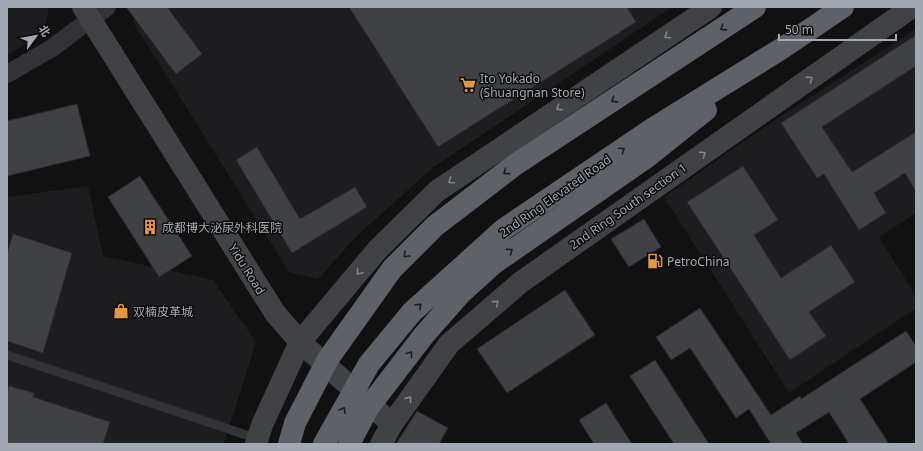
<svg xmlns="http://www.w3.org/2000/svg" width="923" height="451" font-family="'Noto Sans','Noto Sans SC',sans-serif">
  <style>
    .built { fill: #1d1d1f }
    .building { fill: #404145; stroke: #2b2b2e }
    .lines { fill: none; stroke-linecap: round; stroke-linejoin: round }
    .lane { stroke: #323337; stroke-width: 9 }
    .street { stroke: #323337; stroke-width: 18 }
    .secondary { stroke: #404246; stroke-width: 22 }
    .highway-bridge { stroke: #5e6167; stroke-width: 22 }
    .oneway { stroke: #1c1d1f }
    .oneway2 { stroke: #80858c }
    .labels { text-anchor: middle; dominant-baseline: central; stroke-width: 3; stroke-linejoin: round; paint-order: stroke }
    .poi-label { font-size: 12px; fill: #a3a9b2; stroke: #0c0c0d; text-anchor: start }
    .street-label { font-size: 12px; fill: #a3a9b2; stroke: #0c0c0d }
  </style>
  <rect width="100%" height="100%" fill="#111112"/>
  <g class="built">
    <path d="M7 7H49L44 33 7 55Z"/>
    <path d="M138 7H672L431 169 357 236 318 279 289 272 133 22Z"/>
    <path d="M916 29V213L879 237 916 296V308L789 393 664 197 772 122Z"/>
    <path d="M88 186 103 256 213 280 256 342 224 444H7V197Z"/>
  </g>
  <g class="building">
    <path d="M126 7H167L202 54 176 74Z"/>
    <path d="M349 7H627L636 22 438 147Z"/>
    <path d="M916 35V66L822 127 852 172 916 132V192L905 173 874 193 886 213 859 230 824 174 817 178 781 123Z"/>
    <path d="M77 104 90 156 7 176V121Z"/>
    <path d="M257 147 300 219 355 187 367 207 292 253 236 160Z"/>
    <path d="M743 166 778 220 754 235 781 278 831 245 855 282 809 312 826 336 790 360 687 202Z"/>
    <path d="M140 176 192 256 159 277 108 197Z"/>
    <path d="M644 219 661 247 629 267 611 239Z"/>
    <path d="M13 234 72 253 43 353 7 341V254Z"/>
    <path d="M565 290 595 335 507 393 477 349Z"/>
    <path d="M700 308 771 415 800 396 801 399 906 331 916 346V362L860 399 889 444H849L829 412 796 433 803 444H771L749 409 736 418 690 348 671 360 656 337Z"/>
    <path d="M655 360 709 444H674L630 376Z"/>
    <path d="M9 386 34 393 33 397 110 422 103 444H7V393Z"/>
    <path d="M606 403 632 444H594L579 420Z"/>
    <path d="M417 411 448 428 439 444H396Z"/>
  </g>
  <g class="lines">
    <path class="lane" d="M7 355 258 439"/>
    <path class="street" d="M7 74 52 48 107 7"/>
    <g class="secondary">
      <path d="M83 7 275 313 300 342 392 424"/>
      <path d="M256 444 262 425 300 342 378 249 437 191 711 7"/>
      <path d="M381 444 392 424 449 344 521 282 912 7"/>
    </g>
    <g class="highway-bridge">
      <path d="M289 444 295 423 328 359 392 269 435 226 516 164 755 7"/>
      <path d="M324 444 369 364 412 312 504 229 652 129 781 49 843 7"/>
      <path d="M349 444 368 408 424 335 461 293 493 264 647 157 706 110"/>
    </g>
  </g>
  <defs><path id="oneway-chevron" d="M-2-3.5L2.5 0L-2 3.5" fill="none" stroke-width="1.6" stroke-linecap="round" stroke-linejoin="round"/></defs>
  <g class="oneway">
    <use href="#oneway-chevron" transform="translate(723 28) rotate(147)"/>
    <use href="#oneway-chevron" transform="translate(614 100) rotate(147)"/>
    <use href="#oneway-chevron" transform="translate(622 150) rotate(-34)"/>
    <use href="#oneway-chevron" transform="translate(506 172) rotate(143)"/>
    <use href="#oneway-chevron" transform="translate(510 251) rotate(-36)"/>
    <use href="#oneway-chevron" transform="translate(406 255) rotate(135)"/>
    <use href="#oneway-chevron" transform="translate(419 306) rotate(-42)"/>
    <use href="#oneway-chevron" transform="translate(410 354) rotate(-53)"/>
    <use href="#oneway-chevron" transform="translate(343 410) rotate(-60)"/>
  </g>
  <g class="oneway2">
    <use href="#oneway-chevron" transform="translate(667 36) rotate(146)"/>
    <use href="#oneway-chevron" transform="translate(810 79) rotate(-35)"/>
    <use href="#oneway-chevron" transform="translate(559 108) rotate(146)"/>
    <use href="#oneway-chevron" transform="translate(703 154) rotate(-35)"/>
    <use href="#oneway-chevron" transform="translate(451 181) rotate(145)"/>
    <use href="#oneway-chevron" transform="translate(359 272) rotate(130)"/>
    <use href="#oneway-chevron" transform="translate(496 303) rotate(-41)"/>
    <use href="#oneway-chevron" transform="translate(409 399) rotate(-54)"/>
  </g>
  <defs>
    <symbol id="supermarket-bare" viewBox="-9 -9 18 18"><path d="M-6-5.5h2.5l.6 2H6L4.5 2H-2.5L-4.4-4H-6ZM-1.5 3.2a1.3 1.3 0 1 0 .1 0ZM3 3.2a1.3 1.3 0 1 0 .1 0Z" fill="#e69934" stroke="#0c0c0d" stroke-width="2.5" paint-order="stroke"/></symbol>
    <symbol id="building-bare" viewBox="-9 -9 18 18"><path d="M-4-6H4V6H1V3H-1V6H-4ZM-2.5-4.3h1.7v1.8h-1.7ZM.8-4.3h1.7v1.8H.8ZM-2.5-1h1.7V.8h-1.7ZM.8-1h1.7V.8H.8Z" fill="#e69934" stroke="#0c0c0d" stroke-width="2.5" paint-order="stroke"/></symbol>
    <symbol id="fuel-bare" viewBox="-9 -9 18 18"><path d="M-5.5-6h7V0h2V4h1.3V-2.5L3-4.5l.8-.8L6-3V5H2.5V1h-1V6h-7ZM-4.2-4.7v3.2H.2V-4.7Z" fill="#e69934" stroke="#0c0c0d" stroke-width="2.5" paint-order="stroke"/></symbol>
    <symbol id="shop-bare" viewBox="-9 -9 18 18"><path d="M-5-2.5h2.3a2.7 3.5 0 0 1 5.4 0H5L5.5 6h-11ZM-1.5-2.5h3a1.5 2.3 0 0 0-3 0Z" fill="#e69934" stroke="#0c0c0d" stroke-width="2.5" paint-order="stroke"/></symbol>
  </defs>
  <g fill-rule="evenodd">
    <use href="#supermarket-bare" x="457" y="74" width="22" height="22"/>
    <use href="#building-bare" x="139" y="216" width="22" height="22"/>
    <use href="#fuel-bare" x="644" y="250" width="22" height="22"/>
    <use href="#shop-bare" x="110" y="300" width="22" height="22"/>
  </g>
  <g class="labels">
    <g class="poi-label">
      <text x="480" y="78">Ito Yokado<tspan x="480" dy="14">(Shuangnan Store)</tspan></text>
      <text x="162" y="227">成都博大泌尿外科医院</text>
      <text x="667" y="261">PetroChina</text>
      <text x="133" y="311">双楠皮革城</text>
    </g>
    <g class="street-label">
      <text transform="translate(555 196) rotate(-35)">2nd Ring Elevated Road</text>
      <text transform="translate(628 206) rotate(-35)">2nd Ring South section 1</text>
      <text transform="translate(247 269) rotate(58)">Yidu Road</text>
    </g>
  </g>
  <rect width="923" height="451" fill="none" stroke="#a3a9b2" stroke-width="16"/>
  <g transform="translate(36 36) rotate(58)" stroke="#0c0c0d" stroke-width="3" paint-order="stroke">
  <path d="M0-3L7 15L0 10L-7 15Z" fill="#a3a9b2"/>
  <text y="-6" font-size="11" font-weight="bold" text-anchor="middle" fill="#a3a9b2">北</text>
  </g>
  <path d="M779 34v6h117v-6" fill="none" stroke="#a3a9b2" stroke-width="2"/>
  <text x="785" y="34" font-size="12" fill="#a3a9b2" stroke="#0c0c0d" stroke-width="3" paint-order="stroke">50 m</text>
</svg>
